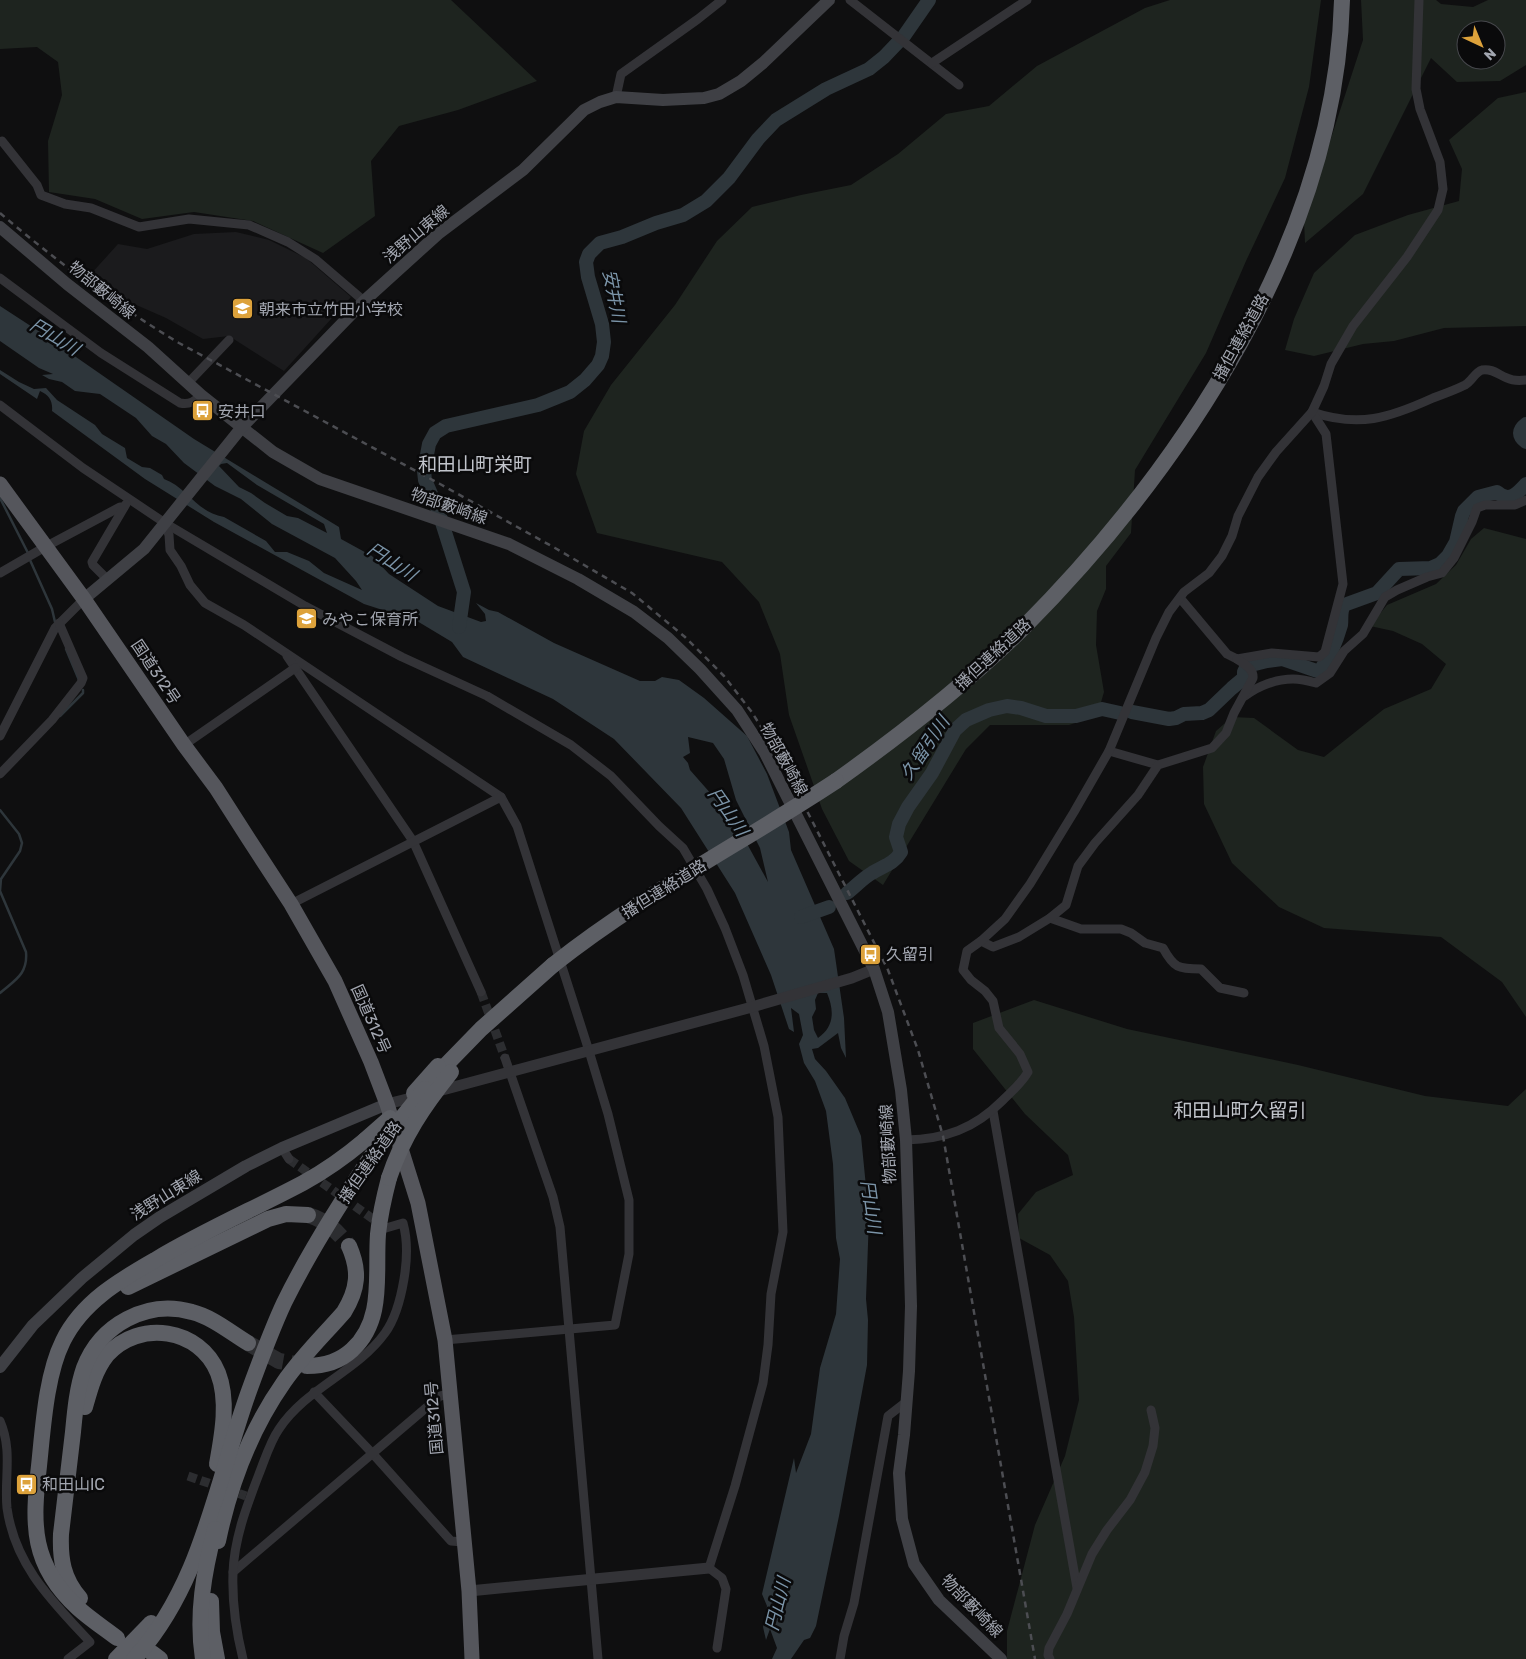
<svg xmlns="http://www.w3.org/2000/svg" width="1526" height="1659" font-family="Rubik,'Noto Sans JP',sans-serif">
  <style>
    .built { fill: #1b1b1d }
    .green { fill: #1e241f; fill-rule: evenodd }
    .water { fill: #2e363b; fill-rule: evenodd }
    .lines { fill: none; stroke-linecap: round; stroke-linejoin: round }
    .stream { stroke: #2e363b; stroke-width: 2.5 }
    .river { stroke: #2e363b; stroke-width: 14 }
    .minor-tunnel { stroke: #2c2d30; stroke-width: 9; stroke-dasharray: 9 4.5; stroke-linecap: butt }
    .motorway-tunnel { stroke: #2c2d30; stroke-width: 16; stroke-dasharray: 16 8; stroke-linecap: butt }
    .minor { stroke: #333337; stroke-width: 9 }
    .tertiary { stroke: #333337; stroke-width: 11 }
    .secondary { stroke: #3f4045; stroke-width: 12 }
    .trunk { stroke: #55565c; stroke-width: 15 }
    .motorway { stroke: #5d5f65; stroke-width: 16 }
    .rail { stroke: #4c4d52; stroke-width: 2.5; stroke-dasharray: 6 5; stroke-linecap: butt }
    .motorway-bridge { stroke: #5d5f65; stroke-width: 16 }
    .labels { text-anchor: middle; dominant-baseline: central; stroke-width: 5; stroke-linejoin: round; paint-order: stroke }
    .street-label { font-size: 16px; fill: #a2a6b0; stroke: #0a0a0b }
    .poi-label { font-size: 16px; fill: #a2a6b0; stroke: #0a0a0b; text-anchor: start }
    .water-label { font-size: 18px; font-style: italic; fill: #7b94a8; stroke: #0a0a0b }
    .quarter-label { font-size: 19px; fill: #c2c5cc; stroke: #0a0a0b }
  </style>
  <rect width="100%" height="100%" fill="#0f0f10"/>
  <path class="built" d="M236 232 269 240 306 258 351 297 284 371 229 336 203 339 166 318 125 300 90 275 118 244 147 249 194 234Z"/>
  <g class="green">
    <path d="M0 0H451L537 81 458 110 399 126 371 161 375 216 323 253 253 221 194 212 142 219 95 199 49 192 48 141 62 95 58 62 37 47 0 49Z"/>
    <path d="M1170 0H1321L1309 87 1285 178 1246 261 1206 353 1135 470 1131 533 1106 566V589L1097 611 1096 645 1104 692 1097 716 1069 725H990L966 749 883 885 849 861 822 809 789 715 780 654 759 602 722 562 597 533 576 474 584 431 611 385 675 305 717 241 752 207 801 195 851 185 898 154 946 114 989 106 1037 66 1145 8Z"/>
    <path d="M1361 0H1436L1441 4 1473 7 1488 0H1526V65L1500 81 1457 82 1431 58 1363 194 1305 243 1304 221 1363 40ZM1466 30H1496V60H1466Z"/>
    <path d="M1526 92V326L1444 328 1394 341 1363 344 1314 356 1285 350 1294 319 1314 273 1355 235 1408 215 1459 201 1462 169 1449 140 1498 98Z"/>
    <path d="M1484 528 1526 539V1017L1502 982 1441 937 1324 928 1279 907 1232 863 1204 804 1203 767 1216 731 1232 717 1254 718 1298 750 1324 757 1384 709 1431 689 1446 664 1422 644 1393 631 1370 626 1387 605 1436 584 1456 565 1471 539Z"/>
    <path d="M1034 1000 1127 1029 1298 1065 1425 1096 1508 1106 1526 1089V1659H1007V1631L1035 1525 1065 1456 1079 1400 1074 1317 1068 1281 1050 1255 1019 1238 1018 1214 1036 1192 1073 1175 1068 1155 1025 1114 973 1049V1023Z"/>
  </g>
  <path class="water" d="M0 306 40 332 194 439 339 527 341 539 372 556 389 574 438 606 481 622 486 621 485 614 476 603 489 610 498 612 554 643 640 681H655L662 677 679 680 704 698 747 736 767 774 789 832 791 850 834 949 844 1018 846 1058 841 1048 838 1033 818 1048 812 1049 815 1059 826 1071 845 1098 861 1136 869 1217 866 1299 868 1320 867 1365 839 1516 816 1626 810 1638 804 1640 791 1659H772L777 1648 770 1629 766 1640 763 1627 767 1606 762 1594 794 1458 796 1473 811 1434 820 1368 836 1314 840 1259 836 1238 833 1164 826 1111 815 1081 804 1063 799 1044 803 1035 799 1014 791 1008 794 1032 789 1029 771 975 735 893 681 808 614 739 553 699 463 657 452 642 417 621 364 604 214 522 145 479 52 411C53 401 49 395 40 391L37 399 0 374V370L19 382 34 389 46 388 57 400 95 425 102 434 125 448 127 458 142 467 150 468 162 475 164 479C187 487 196 512 224 517L266 541 275 552H287L309 561 324 573 362 590 356 581 335 558 272 524 241 499 215 486 184 463 166 444 152 436 136 418 100 394 75 391 62 382 49 379 42 375 53 374 39 368 0 341ZM227 463 257 485 324 524 327 533 298 518 287 516 265 503 251 493 239 487 219 466 221 464ZM688 737 713 743 724 759 736 800 760 848 768 882 734 820 690 770 688 763 683 757 690 753ZM818 993H827C834 1010 835 1026 818 1038L814 1030 812 1017 816 1009 815 1000Z"/>
  <g class="lines">
    <g class="stream">
      <path d="M0 498 28 553"/>
      <path d="M30 560 52 609 55 622"/>
      <path d="M66 649 79 680"/>
      <path d="M60 716 83 693V690"/>
      <path d="M0 810 19 834 22 843 20 851 1 879 0 891 26 952C28 974 15 980 0 993"/>
    </g>
    <g class="river">
      <path d="M1526 424C1518 430 1518 436 1526 442"/>
      <path d="M459 627 464 592 438 510 425 480 424 471 429 444 435 433 446 426 538 405 570 392 585 380 598 365 602 356 604 342 602 324 588 277 586 262 589 254 600 243 622 237 656 223 683 215 706 201 729 178 758 139 776 120 826 89 869 69 884 57 904 36 929 0"/>
      <path d="M1132 712 1169 719 1176 718 1184 714 1202 713 1209 710 1232 688 1244 678V672L1247 666 1267 661 1282 659 1317 671 1321 669C1330 657 1337 639 1341 625 1342 618 1340 611 1344 605L1377 593 1399 569 1431 568 1440 564 1448 556 1456 542 1462 516 1464 511 1478 497 1497 492C1509 503 1517 494 1526 484"/>
      <path d="M847 893C855 887 863 878 872 873 883 866 894 864 901 852L896 837 899 824 908 807 932 773 955 730 966 720 989 710 1007 706 1021 708 1046 716H1076L1102 709 1120 713"/>
      <path d="M801 917 829 907"/>
    </g>
    <g class="minor-tunnel">
      <path d="M481 992 505 1058"/>
      <path d="M289 1159 380 1224"/>
      <path d="M188 1476 246 1496"/>
    </g>
    <g class="motorway-tunnel">
      <path d="M308 1215C326 1220 338 1232 349 1246"/>
      <path d="M248 1343 279 1361 307 1366"/>
    </g>
    <g class="minor">
      <path d="M850 0 959 85"/>
      <path d="M932 63 1027 0"/>
      <path d="M616 97 621 74 698 19 722 0"/>
      <path d="M2 141 37 185 41 195 65 204 91 208 139 227 189 219 249 225 288 242 315 259 364 301"/>
      <path d="M0 278 101 353 180 403C190 405 195 401 201 395"/>
      <path d="M189 382 229 340"/>
      <path d="M0 405 83 468 165 523 305 606 402 657 487 696 571 745 611 776 659 826 683 848 707 889 725 928 743 975 764 1046 778 1117 783 1232 771 1294 768 1345 763 1383 735 1486 709 1568 722 1578 726 1589 717 1648"/>
      <path d="M1312 412C1359 428 1389 418 1433 398 1444 394 1455 390 1465 385 1472 381 1475 372 1482 370 1492 368 1499 375 1507 378 1513 381 1519 381 1526 380"/>
      <path d="M165 523 169 535 170 550 181 566 190 585 205 603 244 625 501 797 517 826 589 1051 608 1114 629 1200V1254L615 1325 445 1340"/>
      <path d="M0 573 45 547 120 507H124"/>
      <path d="M108 580 93 565 92 562 126 504"/>
      <path d="M1180 598 1227 654 1237 659 1272 653 1319 657 1325 652 1343 584 1326 434 1312 412"/>
      <path d="M287 656 413 841 481 992"/>
      <path d="M1245 696C1258 686 1276 679 1293 679 1300 679 1309 681 1316 683L1330 673 1344 651 1363 634 1385 597 1397 590 1427 577 1442 573 1454 558 1472 522 1477 508 1485 505H1515L1526 500"/>
      <path d="M0 736 55 628 84 599"/>
      <path d="M184 745 295 668"/>
      <path d="M1109 751 1158 765"/>
      <path d="M0 774 52 720 81 683 83 678 59 623"/>
      <path d="M291 904 501 797"/>
      <path d="M1050 918 1081 929H1121L1131 933 1145 943 1163 948C1174 968 1178 969 1201 969L1220 988 1244 993"/>
      <path d="M981 941 993 947 1019 937 1050 918 1066 905 1078 866 1095 843 1138 795 1158 765 1212 748 1226 733 1234 713 1253 678C1254 669 1244 664 1237 659"/>
      <path d="M505 1058 553 1197 560 1227 598 1659"/>
      <path d="M993 1111 1077 1588"/>
      <path d="M906 1140C945 1139 974 1129 1002 1101 1012 1091 1021 1084 1028 1072L1020 1054 999 1028 993 1001 985 991 971 980 963 970 967 951 981 941 1005 919 1030 884 1074 812 1109 751 1156 638 1169 612 1184 592 1209 573 1222 556 1232 536 1238 516 1258 477 1276 452 1312 412 1324 386 1331 364 1353 326 1407 257 1438 210 1443 189 1440 162 1420 109 1416 89 1419 0"/>
      <path d="M282 1148 289 1159"/>
      <path d="M314 1392 373 1454 451 1541 463 1542"/>
      <path d="M0 1421C13 1451 4 1478 7 1508 15 1566 53 1602 90 1642L68 1659"/>
      <path d="M233 1572 440 1396 450 1394"/>
      <path d="M243 1659C236 1631 232 1601 233 1573 234 1539 247 1505 259 1474 265 1459 270 1442 279 1429 306 1388 357 1372 385 1333 396 1318 401 1297 404 1279 407 1261 408 1241 403 1223L386 1228"/>
      <path d="M840 1659 844 1636 854 1603 888 1416 906 1402"/>
      <path d="M1050 1659 1048 1655 1049 1648 1067 1614 1092 1554 1107 1530 1130 1500 1145 1472 1153 1446 1155 1428 1151 1410"/>
    </g>
    <g class="tertiary">
      <path d="M435 1092 752 1007 852 978 874 969"/>
      <path d="M387 1104 419 1096"/>
      <path d="M469 1591 709 1568"/>
    </g>
    <g class="secondary">
      <path d="M0 227 67 284 148 347 201 395 273 452 320 479 509 544 578 579 634 612 668 638 700 669 737 710 765 753 874 969 888 1012 901 1090 906 1140 909 1233 911 1306 909 1371 904 1435 899 1473 902 1519 914 1564 939 1600 1001 1659"/>
      <path d="M84 599 144 549 242 427 364 301 438 234 523 170 584 110 600 102 616 97 663 100 704 98 719 94 741 81 763 63 829 0"/>
      <path d="M0 1367 33 1325 82 1278 134 1235 160 1217 246 1166 282 1148 387 1104"/>
    </g>
    <path class="trunk" d="M0 484 84 599 184 745 216 788 248 838 291 904 335 981 371 1062 387 1104 418 1203 445 1340 469 1591 472 1659"/>
    <g class="motorway">
      <path d="M836 781C902 734 965 685 1023 628 1185 465 1336 237 1342 0"/>
      <path d="M443 1068 481 1029 553 965"/>
      <path d="M128 1287 268 1219 286 1214 308 1215"/>
      <path d="M307 1366C324 1366 339 1362 352 1350 385 1320 375 1274 378 1234 380 1215 384 1197 389 1178"/>
      <path d="M85 1407C90 1389 95 1370 107 1355 139 1319 200 1328 218 1373 229 1401 222 1436 217 1464"/>
      <path d="M218 1541C230 1484 251 1429 284 1382 302 1356 324 1335 344 1312 358 1289 360 1271 349 1246"/>
      <path d="M80 1598C63 1579 60 1559 61 1534 65 1500 69 1466 73 1432 75 1411 77 1388 84 1368 100 1325 147 1299 192 1312 212 1317 230 1332 248 1343"/>
      <path d="M211 1601 212 1632 217 1659"/>
      <path d="M117 1638C104 1628 90 1619 78 1608 31 1565 32 1525 39 1466 43 1428 46 1375 63 1341 82 1302 120 1280 155 1260 203 1231 254 1209 303 1183 325 1171 346 1156 365 1140"/>
      <path d="M152 1653 160 1659"/>
      <path d="M116 1659 151 1623"/>
      <path d="M134 1659C202 1585 216 1482 249 1391 260 1361 271 1331 284 1303 310 1250 342 1200 375 1151"/>
      <path d="M203 1659C196 1615 204 1571 215 1529"/>
    </g>
    <path class="rail" d="M0 213C56 261 116 305 179 343L440 484 555 548 632 593 685 637 724 676 751 711 776 750 888 970 918 1050 943 1136 1035 1659"/>
    <g class="motorway-bridge">
      <path d="M553 965C641 895 742 843 836 781"/>
      <path d="M414 1093 438 1066"/>
      <path d="M365 1140 390 1118"/>
      <path d="M375 1151 425 1089"/>
      <path d="M389 1178C403 1136 424 1106 451 1072"/>
    </g>
  </g>
  <defs>
    <symbol id="school-square" viewBox="-11 -11 22 22"><rect x="-9" y="-9" width="18" height="18" rx="4" fill="#dda23b" stroke="#0a0a0b"/><path d="M0-5L7-2L0 1L-7-2ZM-4 1L0 2.5L4 1V4Q0 6-4 4Z" fill="#fff"/></symbol>
    <symbol id="bus-square" viewBox="-11 -11 22 22"><rect x="-9" y="-9" width="18" height="18" rx="4" fill="#dda23b" stroke="#0a0a0b"/><path d="M-5-6H5V4H4V6H2V4H-2V6H-4V4H-5ZM-3.5-4V0h7V-4ZM-3.5 1.2v1.5H-2V1.2ZM2 1.2v1.5H3.5V1.2Z" fill="#fff"/></symbol>
  </defs>
  <g fill-rule="evenodd">
    <use href="#school-square" x="230" y="296" width="25" height="25"/>
    <use href="#bus-square" x="190" y="398" width="25" height="25"/>
    <use href="#school-square" x="294" y="606" width="25" height="25"/>
    <use href="#bus-square" x="858" y="942" width="25" height="25"/>
    <use href="#bus-square" x="14" y="1472" width="25" height="25"/>
  </g>
  <g class="labels">
    <g class="street-label">
      <text transform="translate(416 234) rotate(-40)">浅野山東線</text>
      <text transform="translate(102 290) rotate(39)">物部藪崎線</text>
      <text transform="translate(1241 337) rotate(-61)">播但連絡道路</text>
      <text transform="translate(449 506) rotate(19)">物部藪崎線</text>
      <text transform="translate(993 654) rotate(-43)">播但連絡道路</text>
      <text transform="translate(156 672) rotate(56)">国道312号</text>
      <text transform="translate(784 759) rotate(61)">物部藪崎線</text>
      <text transform="translate(664 889) rotate(-32)">播但連絡道路</text>
      <text transform="translate(371 1019) rotate(66)">国道312号</text>
      <text transform="translate(888 1144) rotate(-93)">物部藪崎線</text>
      <text transform="translate(370 1162) rotate(-55)">播但連絡道路</text>
      <text transform="translate(166 1195) rotate(-32)">浅野山東線</text>
      <text transform="translate(434 1418) rotate(-95)">国道312号</text>
      <text transform="translate(972 1606) rotate(46)">物部藪崎線</text>
    </g>
    <g class="poi-label">
      <text x="259" y="309">朝来市立竹田小学校</text>
      <text x="218" y="411">安井口</text>
      <text x="322" y="619">みやこ保育所</text>
      <text x="886" y="954">久留引</text>
      <text x="42" y="1484">和田山IC</text>
    </g>
    <g class="water-label">
      <text transform="translate(614 296) rotate(79)">安井川</text>
      <text transform="translate(55 337) rotate(31)">円山川</text>
      <text transform="translate(392 562) rotate(33)">円山川</text>
      <text transform="translate(925 748) rotate(-56)">久留引川</text>
      <text transform="translate(728 812) rotate(55)">円山川</text>
      <text transform="translate(871 1207) rotate(82)">円山川</text>
      <text transform="translate(778 1604) rotate(-76)">円山川</text>
    </g>
    <g class="quarter-label">
      <text x="475" y="464">和田山町栄町</text>
      <text x="1240" y="1110">和田山町久留引</text>
    </g>
  </g>
  <g transform="translate(1481 45) rotate(136)"><circle r="24" fill="#0a0a0b" stroke="#47484d"/>
  <path d="M0-4L9 19L0 12L-9 19Z" fill="#dda23b"/>
  <text y="-8" font-size="14" font-weight="bold" text-anchor="middle" fill="#a2a6b0">N</text>
  </g>
</svg>
